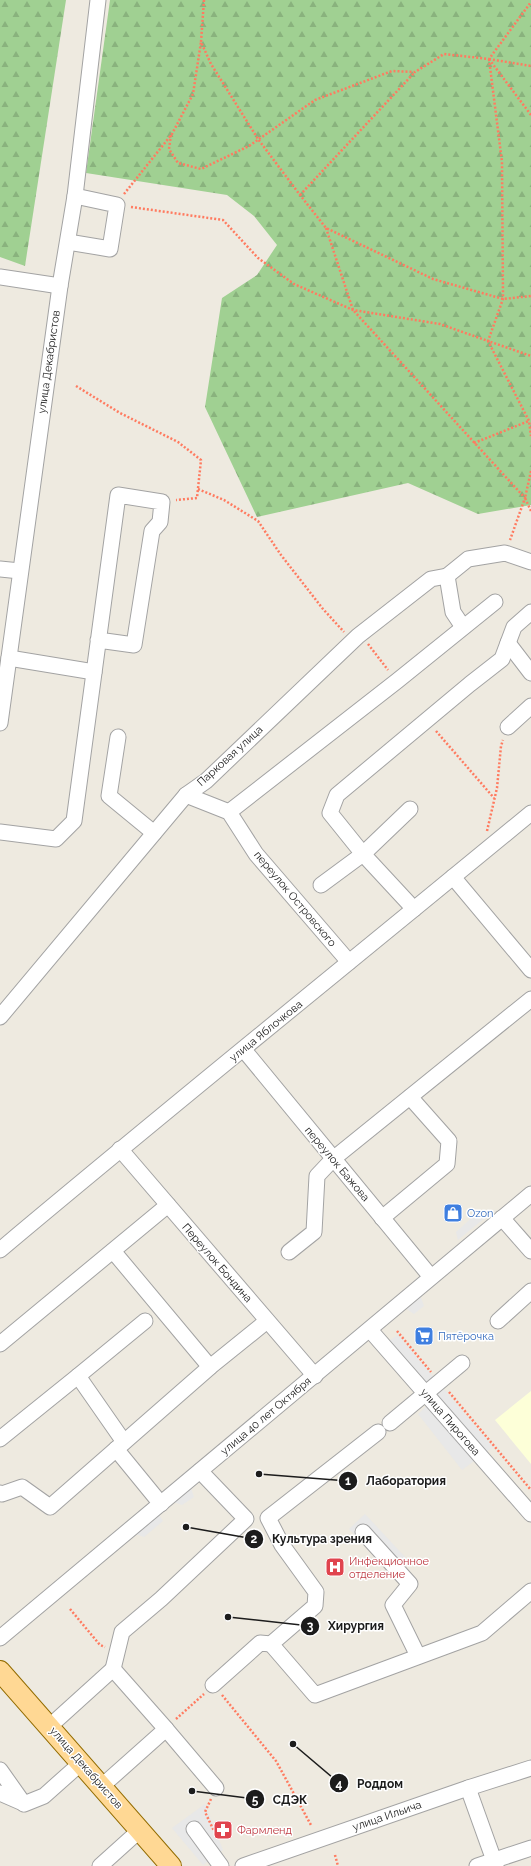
<svg xmlns="http://www.w3.org/2000/svg" width="531" height="1866" font-family="Raleway,sans-serif">
  <style>
    .education { fill: #fdffd8 }
    .forest { fill: url(#forest-firs) }
    .parking { fill: #e8e8e8 }
    .lines { fill: none; stroke-linecap: round; stroke-linejoin: round }
    .minor-casing { stroke: #a3a3a3; stroke-width: 17 }
    .major-casing { stroke: #936c00; stroke-width: 22 }
    .path { stroke: #ff7b60; stroke-width: 2.5; stroke-dasharray: 2 2; stroke-linecap: butt }
    .minor { stroke: #fff; stroke-width: 15 }
    .major { stroke: #ffd894; stroke-width: 20 }
    .labels { text-anchor: middle; dominant-baseline: central; stroke-width: 3; stroke-linejoin: round; paint-order: stroke }
    .street-label { font-size: 11px; fill: #1c1c1c; stroke: #fff }
    .shop-label { font-size: 11px; fill: #366cbe; stroke: #fff; text-anchor: start }
    .health-label { font-size: 11px; fill: #be3a42; stroke: #fff; text-anchor: start }
    .leader { fill: none; stroke: #1c1c1c; stroke-width: 1.5 }
    .callout-dot { fill: #1c1c1c; stroke: #fff; stroke-width: 1.5 }
    .mark-label { font-size: 12px; text-anchor: middle; font-weight: bold; fill: #fff }
    .callout-label { font-size: 12px; text-anchor: middle; font-weight: bold; fill: #1c1c1c; stroke: #fff; stroke-width: 3; stroke-linejoin: round; paint-order: stroke }
  </style>
  <defs>
    <pattern id="forest-firs" width="22" height="20" patternUnits="userSpaceOnUse"><rect width="22" height="20" fill="#a0d092"/><path d="M5 1l3.5 6h-7zM16 11l3.5 6h-7z" fill="#89b27d"/></pattern>
  </defs>
  <rect width="100%" height="100%" fill="#eeeae0"/>
  <path class="education" d="M531 1391V1464L495 1420Z"/>
  <g class="forest">
    <path d="M0 0H66L25 266 0 257Z"/>
    <path d="M110 0H531V505L478 514 408 483 257 517 205 407 222 298 257 275 277 245 254 216 227 195 86 173Z"/>
  </g>
  <g class="parking">
    <path d="M477 1213 486 1217 458 1240 456 1232Z"/>
    <path d="M420 1295 424 1306 414 1314 405 1308Z"/>
    <path d="M398 1335 493 1447 462 1470 418 1414 434 1399 387 1342Z"/>
    <path d="M189 1482 194 1497 182 1505 168 1500Z"/>
    <path d="M156 1510 163 1521 144 1537 130 1532Z"/>
    <path d="M365 1514 406 1558 390 1573 349 1529Z"/>
    <path d="M205 1804 223 1850 203 1865 172 1828Z"/>
  </g>
  <g class="lines">
    <defs>
      <g id="minor">
        <path d="M68 242 110 249 117 205 75 196"/>
        <path d="M0 277 60 286"/>
        <path d="M0 569 20 571"/>
        <path d="M447 576 453 612 463 627"/>
        <path d="M508 643 531 673"/>
        <path d="M9 658 94 672"/>
        <path d="M0 723 60 286 75 196 98 0"/>
        <path d="M508 727 531 706"/>
        <path d="M118 737 109 796 154 833"/>
        <path d="M186 795 229 812 256 854 349 962"/>
        <path d="M229 812 397 681 495 602"/>
        <path d="M0 832 56 839 74 821 118 495 162 502 160 522 152 531 134 645 98 640"/>
        <path d="M453 877 531 970"/>
        <path d="M321 885 363 854 410 809"/>
        <path d="M414 909 363 854 330 813 337 795 470 684 502 659 514 627 531 612"/>
        <path d="M0 1017 186 795 206 781 358 636 431 579 447 576 468 559 505 553 531 562"/>
        <path d="M244 1050 431 1277"/>
        <path d="M120 1149 315 1376"/>
        <path d="M382 1218 447 1164 449 1141 410 1097"/>
        <path d="M502 1218 531 1251"/>
        <path d="M0 1250C176 1102 354 959 531 813"/>
        <path d="M113 1251 210 1367 267 1321"/>
        <path d="M289 1252 314 1232 317 1176 333 1159 531 999"/>
        <path d="M498 1321 531 1291"/>
        <path d="M370 1330 531 1514"/>
        <path d="M0 1344 168 1205"/>
        <path d="M390 1423 462 1363"/>
        <path d="M378 1432 268 1518 282 1545 316 1592 315 1606 271 1644 315 1695 482 1633 531 1591"/>
        <path d="M0 1439 78 1376"/>
        <path d="M124 1442 78 1376 145 1321"/>
        <path d="M116 1449 161 1504"/>
        <path d="M0 1493 2 1494 22 1487 50 1507 210 1367"/>
        <path d="M363 1532 410 1584 393 1605 418 1656"/>
        <path d="M0 1638 531 1194"/>
        <path d="M113 1669 122 1632 161 1599 246 1519 200 1471"/>
        <path d="M213 1685 260 1643 271 1644"/>
        <path d="M50 1726 113 1669 166 1729 102 1786"/>
        <path d="M166 1729 216 1788"/>
        <path d="M0 1770 24 1804 44 1796 81 1763"/>
        <path d="M468 1788 496 1866"/>
        <path d="M0 1793 23 1803"/>
        <path d="M194 1829 221 1866"/>
        <path d="M100 1866 140 1830"/>
        <path d="M243 1866 468 1788 531 1768"/>
        <path d="M477 1866 531 1848"/>
      </g>
      <path id="major" d="M0 1671 171 1866"/>
    </defs>
    <use href="#minor" class="minor-casing"/>
    <use href="#major" class="major-casing"/>
    <g class="path">
      <path d="M204 0 201 42 211 64 258 139 300 195 326 228 433 279 503 299 531 296"/>
      <path d="M489 59 502 162 503 299 488 341 531 356"/>
      <path d="M489 59 531 115"/>
      <path d="M489 59 531 66"/>
      <path d="M171 135 169 149 178 163 201 169 249 146 315 100 392 71 415 72 444 54 489 59 531 2"/>
      <path d="M124 194 172 134 193 94 201 42"/>
      <path d="M300 195 415 72"/>
      <path d="M131 207 223 220 258 258 294 284 353 310 440 324 488 341 529 421 531 436"/>
      <path d="M326 228 353 310 525 498 510 540"/>
      <path d="M76 386 120 413 178 442 201 460 197 498 176 500"/>
      <path d="M474 443 529 421"/>
      <path d="M531 471 525 498 531 511"/>
      <path d="M198 489 224 500 258 521 281 555 323 609 344 632"/>
      <path d="M368 644 388 670"/>
      <path d="M436 731 494 798"/>
      <path d="M487 831 497 788 501 746 503 740"/>
      <path d="M397 1331 431 1372"/>
      <path d="M449 1392 531 1490"/>
      <path d="M70 1609 100 1645 105 1647"/>
      <path d="M222 1695 276 1761 311 1825"/>
      <path d="M176 1719 204 1694"/>
      <path d="M211 1799 205 1812 214 1831"/>
      <path d="M335 1855 338 1866"/>
    </g>
    <use href="#minor" class="minor"/>
    <use href="#major" class="major"/>
  </g>
  <defs>
    <symbol id="shop-square" viewBox="-11 -11 22 22"><rect x="-9" y="-9" width="18" height="18" rx="4" fill="#3f7fe0" stroke="#fff"/><path d="M-5-2.5h2.3a2.7 3.5 0 0 1 5.4 0H5L5.5 6h-11ZM-1.5-2.5h3a1.5 2.3 0 0 0-3 0Z" fill="#fff"/></symbol>
    <symbol id="supermarket-square" viewBox="-11 -11 22 22"><rect x="-9" y="-9" width="18" height="18" rx="4" fill="#3f7fe0" stroke="#fff"/><path d="M-6-5.5h2.5l.6 2H6L4.5 2H-2.5L-4.4-4H-6ZM-1.5 3.2a1.3 1.3 0 1 0 .1 0ZM3 3.2a1.3 1.3 0 1 0 .1 0Z" fill="#fff"/></symbol>
    <symbol id="hospital-square" viewBox="-11 -11 22 22"><rect x="-9" y="-9" width="18" height="18" rx="4" fill="#e0444e" stroke="#fff"/><path d="M-5-5h3v3.5h4V-5h3V5h-3V1.5h-4V5h-3Z" fill="#fff"/></symbol>
    <symbol id="pharmacy-square" viewBox="-11 -11 22 22"><rect x="-9" y="-9" width="18" height="18" rx="4" fill="#e0444e" stroke="#fff"/><path d="M-2-6h4v4h4v4h-4v4h-4v-4h-4v-4h4Z" fill="#fff"/></symbol>
  </defs>
  <g fill-rule="evenodd">
    <use href="#shop-square" x="442" y="1202" width="22" height="22"/>
    <use href="#supermarket-square" x="413" y="1325" width="22" height="22"/>
    <use href="#hospital-square" x="324" y="1556" width="22" height="22"/>
    <use href="#pharmacy-square" x="212" y="1819" width="22" height="22"/>
  </g>
  <g class="labels">
    <g class="street-label">
      <text transform="translate(49 362) rotate(-82)">улица Декабристов</text>
      <text transform="translate(230 756) rotate(-42)">Парковая улица</text>
      <text transform="translate(295 899) rotate(50)">переулок Островского</text>
      <text transform="translate(266 1031) rotate(-39)">улица Яблочкова</text>
      <text transform="translate(337 1164) rotate(50)">переулок Бажова</text>
      <text transform="translate(217 1263) rotate(49)">Переулок Бондина</text>
      <text transform="translate(266 1416) rotate(-40)">улица 40 лет Октября</text>
      <text transform="translate(450 1422) rotate(49)">улица Пирогова</text>
      <text transform="translate(86 1768) rotate(49)">улица Декабристов</text>
      <text transform="translate(387 1816) rotate(-19)">улица Ильича</text>
    </g>
    <g class="shop-label">
      <text x="467" y="1213">Ozon</text>
      <text x="438" y="1336">Пятёрочка</text>
    </g>
    <g class="health-label">
      <text x="349" y="1561">Инфекционное<tspan x="349" dy="13">отделение</tspan></text>
      <text x="237" y="1830">Фармленд</text>
    </g>
  </g>
  <path class="leader" d="M259 1474L348 1481M186 1527L254 1539M228 1617L310 1626M293 1744L339 1783M192 1791L255 1799"/>
  <g class="callout-dot">
    <circle cx="259" cy="1474" r="4"/>
    <circle cx="186" cy="1527" r="4"/>
    <circle cx="228" cy="1617" r="4"/>
    <circle cx="293" cy="1744" r="4"/>
    <circle cx="192" cy="1791" r="4"/>
    <circle cx="348" cy="1481" r="10"/>
    <circle cx="254" cy="1539" r="10"/>
    <circle cx="310" cy="1626" r="10"/>
    <circle cx="339" cy="1783" r="10"/>
    <circle cx="255" cy="1799" r="10"/>
  </g>
  <g class="mark-label">
    <text x="348" y="1485">1</text>
    <text x="254" y="1543">2</text>
    <text x="310" y="1630">3</text>
    <text x="339" y="1788">4</text>
    <text x="255" y="1804">5</text>
  </g>
  <g class="callout-label">
    <text x="406" y="1485">Лаборатория</text>
    <text x="322" y="1543">Культура зрения</text>
    <text x="356" y="1630">Хирургия</text>
    <text x="380" y="1788">Роддом</text>
    <text x="290" y="1804">СДЭК</text>
  </g>
</svg>
